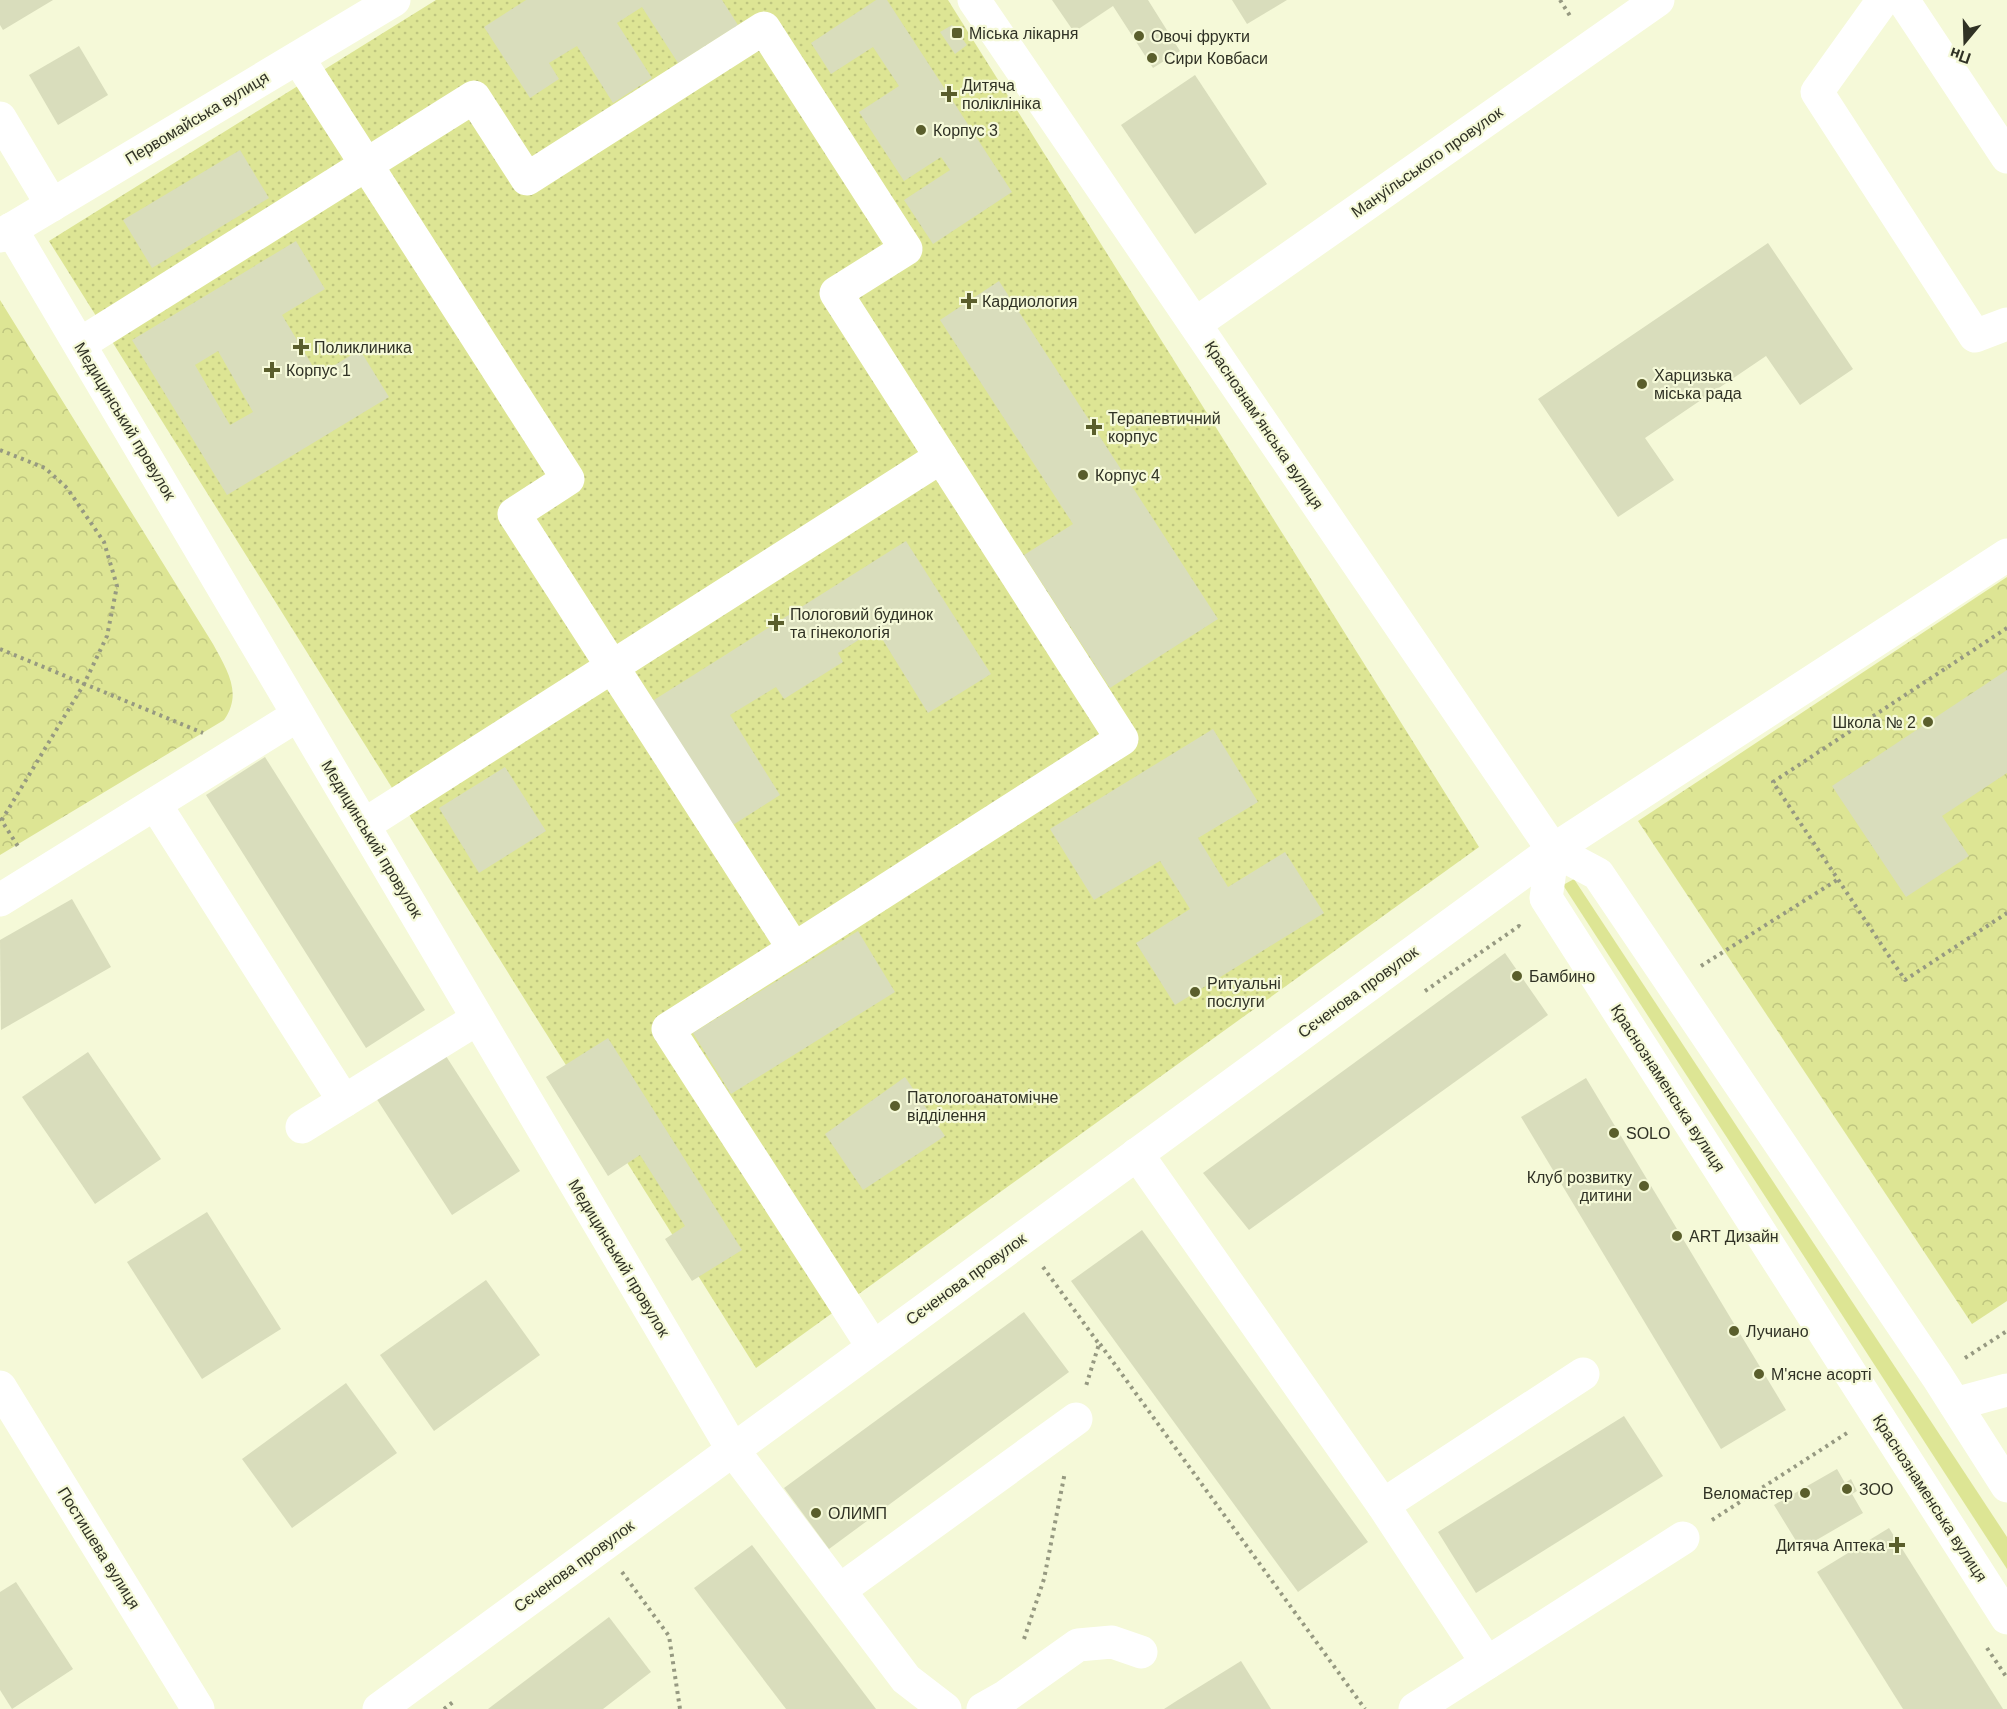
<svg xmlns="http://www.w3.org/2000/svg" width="2007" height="1709" font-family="Helvetica,sans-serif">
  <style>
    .grass { fill: #dde594 }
    .park { fill: url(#park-crowns) }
    .garden { fill: url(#garden-dots) }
    .building { fill: #d9ddbc; fill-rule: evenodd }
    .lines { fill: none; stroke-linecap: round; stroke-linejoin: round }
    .path { stroke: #969981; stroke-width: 4; stroke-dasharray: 3 4.5; stroke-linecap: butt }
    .minor { stroke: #fff; stroke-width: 33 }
    .poi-dot { fill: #5a5e2c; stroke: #f5f9d8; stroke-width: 2 }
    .labels { text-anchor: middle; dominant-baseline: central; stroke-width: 4.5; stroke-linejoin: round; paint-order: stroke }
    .poi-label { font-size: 16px; fill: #303225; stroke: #f5f9d8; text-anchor: start }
    .street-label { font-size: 16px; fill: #303225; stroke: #f5f9d8 }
  </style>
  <defs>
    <pattern id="park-crowns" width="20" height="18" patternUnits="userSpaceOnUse" patternTransform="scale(1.5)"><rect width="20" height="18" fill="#dde594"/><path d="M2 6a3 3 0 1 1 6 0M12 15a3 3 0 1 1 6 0" fill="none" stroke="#bec57f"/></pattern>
    <pattern id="garden-dots" width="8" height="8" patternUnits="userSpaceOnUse" patternTransform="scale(1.5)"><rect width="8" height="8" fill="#dde594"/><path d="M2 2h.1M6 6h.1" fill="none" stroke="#bec57f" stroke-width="1.8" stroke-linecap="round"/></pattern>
  </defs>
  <rect width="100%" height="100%" fill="#f5f9d8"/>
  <path class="grass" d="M1574 879 2007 1537V1569L1563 885Z"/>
  <g class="park">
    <path d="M0 300 213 644C227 670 243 693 224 720L0 855Z"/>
    <path d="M2007 577V1301L1972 1324 1638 821Z"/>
  </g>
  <path class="garden" d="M436 0H948L1479 847 756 1368 49 241Z"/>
  <g class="building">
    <path d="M0 0H53L3 30 0 25Z"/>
    <path d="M526 0H722L738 25 678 63 642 7 617 23 652 78 613 103 577 46 549 63 559 79 530 98 484 27Z"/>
    <path d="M876 0H887L1012 192 933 244 904 200 950 170 941 157 904 181 859 112 899 86 873 47 831 74 811 43Z"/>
    <path d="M1052 0H1148L1180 51 1153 68 1113 6 1074 32Z"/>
    <path d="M1232 0H1287L1247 24Z"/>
    <path d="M952 25 967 45 955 54 940 32Z"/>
    <path d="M79 46 108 95 58 125 29 75Z"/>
    <path d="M1195 75 1267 184 1195 234 1121 125Z"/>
    <path d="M240 150 269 198 152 268 123 220Z"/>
    <path d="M296 241 325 289 282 315 318 375 360 350 389 397 227 495 132 340ZM218 351 253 412 230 425 195 365Z"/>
    <path d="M1768 243 1853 369 1800 405 1766 356 1645 438 1674 480 1618 517 1538 399Z"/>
    <path d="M999 281 1218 619 1110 688 1024 555 1073 524 940 320Z"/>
    <path d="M906 541 991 674 928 713 876 629 838 653 843 662 784 699 776 687 730 715 780 795 725 830 646 705Z"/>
    <path d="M2007 670V773L1942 816 1969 856 1906 897 1832 786Z"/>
    <path d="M1213 729 1258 802 1198 838 1206 851 1228 887 1285 852 1324 913 1175 1005 1136 943 1190 909 1160 861 1094 900 1050 829Z"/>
    <path d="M265 757 425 1010 366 1048 206 795Z"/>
    <path d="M505 767 546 831 479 873 439 808Z"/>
    <path d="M72 899 111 967 1 1030 0 940Z"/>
    <path d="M858 931 895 992 731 1094 693 1033Z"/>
    <path d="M1505 953 1548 1015 1249 1230 1203 1173Z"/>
    <path d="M608 1038 742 1250 692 1281 665 1239 685 1226 640 1155 608 1176 546 1077Z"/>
    <path d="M88 1052 161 1159 95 1204 22 1097Z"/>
    <path d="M444 1053 520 1171 452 1215 376 1098Z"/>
    <path d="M905 1077 945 1136 863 1190 825 1134Z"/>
    <path d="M1586 1078 1786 1410 1721 1449 1521 1117Z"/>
    <path d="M207 1212 281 1329 202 1379 127 1262Z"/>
    <path d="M1142 1230 1368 1542 1298 1592 1071 1281Z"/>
    <path d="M486 1280 540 1355 434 1431 380 1355Z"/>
    <path d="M1024 1312 1069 1372 829 1549 784 1488Z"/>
    <path d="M346 1383 397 1453 292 1528 242 1459Z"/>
    <path d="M1624 1416 1663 1476 1476 1593 1438 1532Z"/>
    <path d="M1837 1469 1845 1483 1851 1479 1857 1491 1852 1494 1863 1513 1801 1549 1774 1505Z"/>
    <path d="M1889 1528 2003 1709H1903L1817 1572Z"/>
    <path d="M752 1545 876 1709H786L694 1588Z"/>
    <path d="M16 1582 73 1669 12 1709 0 1690V1592Z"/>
    <path d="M609 1617 651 1672 603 1709H488Z"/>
    <path d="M1241 1661 1271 1709H1164L1178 1700Z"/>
  </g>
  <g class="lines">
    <g class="path">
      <path d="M1560 0 1572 19"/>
      <path d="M0 450 45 468 67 488 104 542 117 586 107 636 84 684 0 823"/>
      <path d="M2007 628 1773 782 1905 980 2007 913"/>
      <path d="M0 649 203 733"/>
      <path d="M0 818 19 848"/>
      <path d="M1701 966 1837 880"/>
      <path d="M1425 991 1519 926 1521 929"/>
      <path d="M1043 1267 1099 1344 1086 1386"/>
      <path d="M1100 1344 1365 1709"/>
      <path d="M1965 1358 2007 1331"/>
      <path d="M1712 1520 1847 1433"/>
      <path d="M622 1572 669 1636 680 1709"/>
      <path d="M1024 1639 1044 1579 1065 1472"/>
      <path d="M1987 1648 2007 1678"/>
      <path d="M444 1709 453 1702"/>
    </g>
    <g class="minor">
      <path d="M974 0 1553 850 1598 874 1937 1376 2007 1486"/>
      <path d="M1883 0 1817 92 1975 336 2007 324"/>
      <path d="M1903 0 2007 157"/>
      <path d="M298 58 568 479 514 514 794 949 668 1029 873 1347"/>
      <path d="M0 118 52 205"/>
      <path d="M11 229 733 1450 906 1679 945 1709"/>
      <path d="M0 236 394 0"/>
      <path d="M1195 324 1658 0"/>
      <path d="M80 344 474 97 527 179 764 28 906 249 836 293 941 457 364 825"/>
      <path d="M155 804 344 1101"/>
      <path d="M1553 850 1546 898 2007 1618"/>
      <path d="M0 900 298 715"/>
      <path d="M794 949 1122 739 941 457"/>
      <path d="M302 1127 477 1019"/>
      <path d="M1137 1154 1383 1505 1487 1663"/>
      <path d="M0 1387 198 1709"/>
      <path d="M1955 1404 2007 1390"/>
      <path d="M1383 1505 1583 1374"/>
      <path d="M840 1590 1076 1419"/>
      <path d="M379 1709 1553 850 2007 555"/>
      <path d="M983 1709 1006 1696 1078 1645 1112 1642 1141 1652"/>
      <path d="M1415 1709 1683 1538"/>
    </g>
  </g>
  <g class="poi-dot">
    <rect x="951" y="27" width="12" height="12" rx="3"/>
    <circle cx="1139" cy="36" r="6"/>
    <circle cx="1152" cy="58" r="6"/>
    <path d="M946 85h6v6h6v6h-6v6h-6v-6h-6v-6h6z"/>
    <circle cx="921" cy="130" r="6"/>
    <path d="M966 292h6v6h6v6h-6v6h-6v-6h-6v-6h6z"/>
    <path d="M298 338h6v6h6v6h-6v6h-6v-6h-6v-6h6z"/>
    <path d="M269 361h6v6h6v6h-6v6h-6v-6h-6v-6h6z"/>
    <circle cx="1642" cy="384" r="6"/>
    <path d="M1091 418h6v6h6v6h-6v6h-6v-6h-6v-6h6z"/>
    <circle cx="1083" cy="475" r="6"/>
    <path d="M773 614h6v6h6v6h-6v6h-6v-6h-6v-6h6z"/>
    <circle cx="1928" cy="722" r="6"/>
    <circle cx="1517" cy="976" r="6"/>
    <circle cx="1195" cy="992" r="6"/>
    <circle cx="895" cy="1106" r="6"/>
    <circle cx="1614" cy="1133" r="6"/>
    <circle cx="1644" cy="1186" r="6"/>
    <circle cx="1677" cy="1236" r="6"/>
    <circle cx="1734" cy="1331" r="6"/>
    <circle cx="1759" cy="1374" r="6"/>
    <circle cx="1847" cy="1489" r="6"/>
    <circle cx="1805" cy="1493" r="6"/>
    <circle cx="816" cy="1513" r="6"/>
    <path d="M1894 1536h6v6h6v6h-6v6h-6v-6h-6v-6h6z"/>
  </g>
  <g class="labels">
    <g class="poi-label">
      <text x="969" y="33">Міська лікарня</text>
      <text x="1151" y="36">Овочі фрукти</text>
      <text x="1164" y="58">Сири Ковбаси</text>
      <text x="962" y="85">Дитяча<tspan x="962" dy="18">поліклініка</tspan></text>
      <text x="933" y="130">Корпус 3</text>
      <text x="982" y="301">Кардиология</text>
      <text x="314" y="347">Поликлиника</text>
      <text x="286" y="370">Корпус 1</text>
      <text x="1654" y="375">Харцизька<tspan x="1654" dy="18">міська рада</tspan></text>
      <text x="1108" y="418">Терапевтичний<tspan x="1108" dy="18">корпус</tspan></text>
      <text x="1095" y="475">Корпус 4</text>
      <text x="790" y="614">Пологовий будинок<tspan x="790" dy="18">та гінекологія</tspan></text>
      <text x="1916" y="722" text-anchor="end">Школа № 2</text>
      <text x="1529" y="976">Бамбино</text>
      <text x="1207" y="983">Ритуальні<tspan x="1207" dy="18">послуги</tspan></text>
      <text x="907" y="1097">Патологоанатомічне<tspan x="907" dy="18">відділення</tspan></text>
      <text x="1626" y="1133">SOLO</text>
      <text x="1632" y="1177" text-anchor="end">Клуб розвитку<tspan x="1632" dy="18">дитини</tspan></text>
      <text x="1689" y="1236">ART Дизайн</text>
      <text x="1746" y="1331">Лучиано</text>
      <text x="1771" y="1374">М'ясне асорті</text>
      <text x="1859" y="1489">ЗОО</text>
      <text x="1793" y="1493" text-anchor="end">Веломастер</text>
      <text x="828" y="1513">ОЛИМП</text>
      <text x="1885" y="1545" text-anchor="end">Дитяча Аптека</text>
    </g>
    <g class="street-label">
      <text transform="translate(197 118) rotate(-31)">Первомайська вулиця</text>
      <text transform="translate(1427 162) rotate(-35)">Мануїльського провулок</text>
      <text transform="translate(125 421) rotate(59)">Медицинський провулок</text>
      <text transform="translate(1264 425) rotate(56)">Краснознамʼянська вулиця</text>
      <text transform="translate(372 839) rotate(59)">Медицинський провулок</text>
      <text transform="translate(1358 992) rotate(-36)">Сєченова провулок</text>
      <text transform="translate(1668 1088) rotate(57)">Краснознаменська вулиця</text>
      <text transform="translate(619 1258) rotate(59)">Медицинський провулок</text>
      <text transform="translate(966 1279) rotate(-36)">Сєченова провулок</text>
      <text transform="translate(1930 1498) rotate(57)">Краснознаменська вулиця</text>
      <text transform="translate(99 1548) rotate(58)">Постишева вулиця</text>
      <text transform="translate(574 1566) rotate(-36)">Сєченова провулок</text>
    </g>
  </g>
  <g transform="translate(1965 42) rotate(199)" stroke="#f5f9d8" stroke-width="4.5" paint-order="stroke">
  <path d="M0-4.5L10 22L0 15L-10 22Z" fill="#303225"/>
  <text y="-9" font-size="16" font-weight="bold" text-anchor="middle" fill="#303225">Пн</text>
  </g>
</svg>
